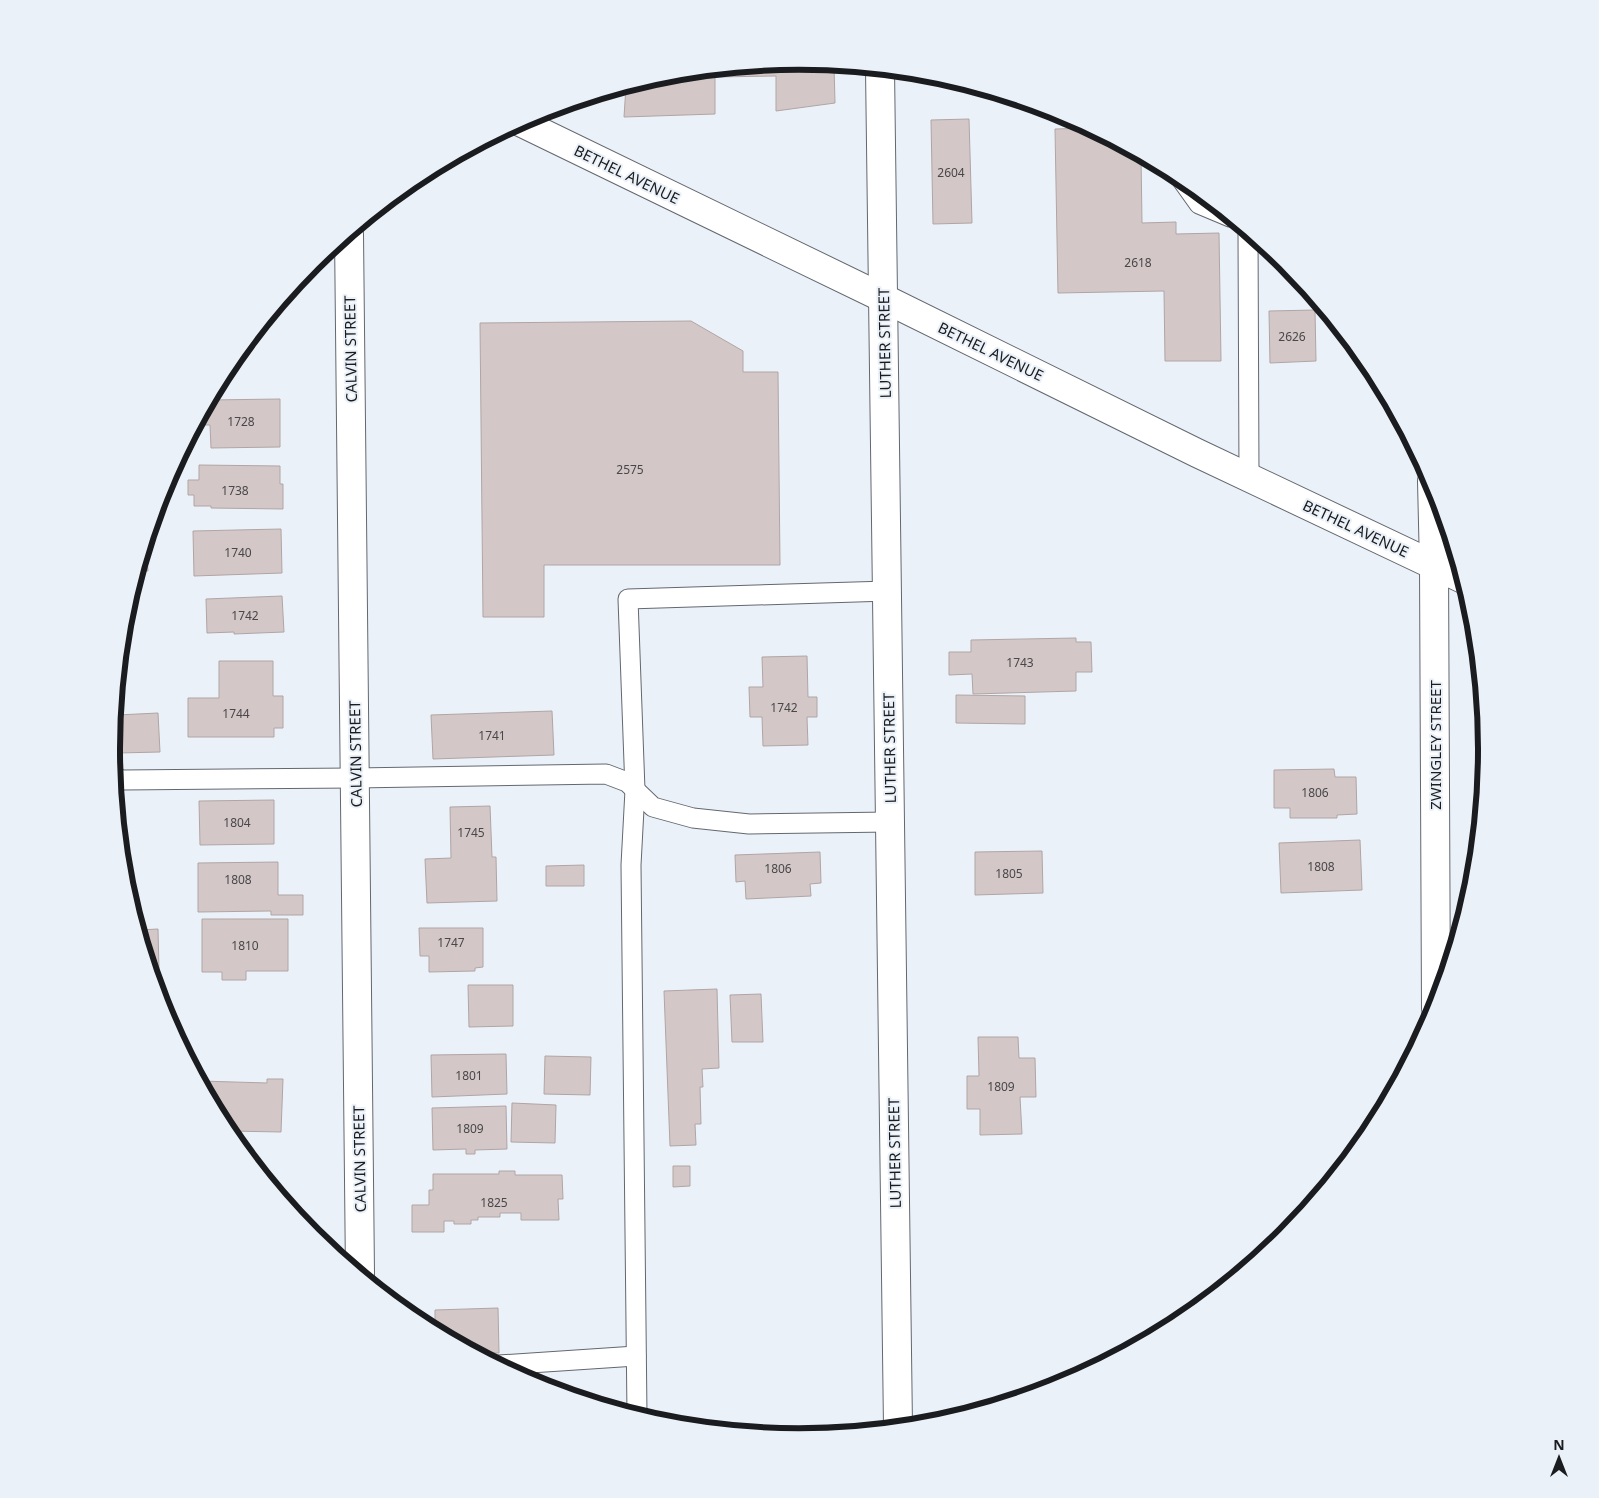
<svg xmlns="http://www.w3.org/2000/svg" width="1599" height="1498" font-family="'Noto Sans',sans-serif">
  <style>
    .building { fill: #d3c8c7; stroke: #b0a5a4 }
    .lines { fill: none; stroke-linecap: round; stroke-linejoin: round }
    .service-casing { stroke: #63686f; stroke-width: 21 }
    .minor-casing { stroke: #63686f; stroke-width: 30 }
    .tertiary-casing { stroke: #63686f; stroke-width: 30 }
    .service { stroke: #fff; stroke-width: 19 }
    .minor { stroke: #fff; stroke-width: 28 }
    .tertiary { stroke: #fff; stroke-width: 28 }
    .labels { text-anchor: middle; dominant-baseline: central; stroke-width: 4; stroke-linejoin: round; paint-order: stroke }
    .number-label { font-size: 12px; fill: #484749 }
    .street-label { font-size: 15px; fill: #1a1c1f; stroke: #ebf1f9 }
    .rim { fill: none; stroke: #1a1c1f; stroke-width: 6 }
  </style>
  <rect width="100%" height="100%" fill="#ebf1f9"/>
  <g class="building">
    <path d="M800 61 834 65 835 103 776 111V76L715 77V114L624 117 626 86 666 74Z"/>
    <path d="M969 119 972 223 933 224 931 120Z"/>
    <path d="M1090 128 1141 155 1142 223 1176 222V234L1219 233 1221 361H1165L1164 291 1058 293 1055 129Z"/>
    <path d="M1315 310 1316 361 1270 363 1269 311Z"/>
    <path d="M691 321 743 351V372H778L780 565H544V617H483L480 323Z"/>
    <path d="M280 399V447L211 448 210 425H202L201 416 210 400Z"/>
    <path d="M199 465 280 466V484H283V509L211 508V506H194V495H188V480H199Z"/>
    <path d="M281 529 282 573 194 576 193 531Z"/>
    <path d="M146 544 148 571H138Z"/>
    <path d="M282 596 284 632 234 634V632L207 633 206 599Z"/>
    <path d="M1076 638V642H1091L1092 672H1076V691L973 694 972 674 949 675V652H971V640Z"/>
    <path d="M807 656 808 697H817V717H807L808 745 763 746 762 717H750L749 687H763L762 657Z"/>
    <path d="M219 661H273V696H283V728H274V737H188V698H219Z"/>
    <path d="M956 695 1025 696V724L956 723Z"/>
    <path d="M552 711 554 755 433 759 431 715Z"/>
    <path d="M158 713 160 752 118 753 117 715Z"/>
    <path d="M1334 769 1335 777H1356L1357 814 1337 815V818H1290V808H1274V770Z"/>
    <path d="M274 800V844L200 845 199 801Z"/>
    <path d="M490 806 492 857H496L497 901 427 903 425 859 451 858 450 807Z"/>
    <path d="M1360 840 1362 890 1281 893 1279 843Z"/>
    <path d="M1042 851 1043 893 975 895V852Z"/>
    <path d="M820 852 821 883 810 884 811 896 746 899 745 881 736 882 735 855Z"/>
    <path d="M278 862V895H303V915H271V911L198 912V863Z"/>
    <path d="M584 865V886H546V866Z"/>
    <path d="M202 919H288V971H246V980H222V972H202Z"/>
    <path d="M419 928H483V967L475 968V971L429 972V956H420Z"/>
    <path d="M158 929 159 970H151L139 930Z"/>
    <path d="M468 985H513V1026L469 1027Z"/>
    <path d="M717 989 719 1068 702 1069 703 1087H700L701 1124H695L696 1145 670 1146 664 991Z"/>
    <path d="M761 994 763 1042H732L730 995Z"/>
    <path d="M978 1037H1018L1019 1058H1035L1036 1097H1020L1022 1134 980 1135V1109H967V1076H979Z"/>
    <path d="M506 1054 507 1094 432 1097 431 1055Z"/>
    <path d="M545 1056 591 1057 590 1095 544 1094Z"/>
    <path d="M267 1079H283L281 1132 228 1131 201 1081 267 1083Z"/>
    <path d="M512 1103 556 1105 555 1143 511 1142Z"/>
    <path d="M506 1106 507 1149 475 1150V1154H466V1149L433 1150 432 1108Z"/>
    <path d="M673 1166H690V1186L673 1187Z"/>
    <path d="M499 1171H515V1175H562L563 1199H558L559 1220H521V1213H500V1217H478V1220H471V1224H454V1221H444V1232H412V1205H429V1190H433V1174H499Z"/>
    <path d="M498 1308 499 1353H478L428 1326H435V1310Z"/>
  </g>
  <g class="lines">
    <defs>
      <g id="service">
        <path d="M1179 176 1199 204 1230 217"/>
        <path d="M1248 231 1249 477"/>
        <path d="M115 778 123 780 355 778 606 774 627 782 653 807 693 818 749 824 890 822"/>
        <path d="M499 1365 636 1356"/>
        <path d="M637 1415 631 865 635 790 628 599 888 591"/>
      </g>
      <g id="minor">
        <path d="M880 69 898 1427"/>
        <path d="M349 234 360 1274"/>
        <path d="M1432 481 1434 565 1436 1009"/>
      </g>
      <path id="tertiary" d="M520 122 883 298 1197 453 1463 579"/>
    </defs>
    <use href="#service" class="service-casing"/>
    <use href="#minor" class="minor-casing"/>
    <use href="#tertiary" class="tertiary-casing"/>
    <use href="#service" class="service"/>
    <use href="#minor" class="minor"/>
    <use href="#tertiary" class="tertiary"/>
  </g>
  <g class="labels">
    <g class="number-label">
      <text x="951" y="172">2604</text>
      <text x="1138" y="262">2618</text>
      <text x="1292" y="336">2626</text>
      <text x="241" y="421">1728</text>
      <text x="630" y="469">2575</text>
      <text x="235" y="490">1738</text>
      <text x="238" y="552">1740</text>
      <text x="245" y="615">1742</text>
      <text x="1020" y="662">1743</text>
      <text x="784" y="707">1742</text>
      <text x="236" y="713">1744</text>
      <text x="492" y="735">1741</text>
      <text x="1315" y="792">1806</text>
      <text x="237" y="822">1804</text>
      <text x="471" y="832">1745</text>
      <text x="1321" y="866">1808</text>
      <text x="778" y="868">1806</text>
      <text x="1009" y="873">1805</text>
      <text x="238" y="879">1808</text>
      <text x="451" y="942">1747</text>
      <text x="245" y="945">1810</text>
      <text x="469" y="1075">1801</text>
      <text x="1001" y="1086">1809</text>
      <text x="470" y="1128">1809</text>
      <text x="494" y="1202">1825</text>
    </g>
    <g class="street-label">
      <text transform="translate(627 174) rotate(26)">BETHEL AVENUE</text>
      <text transform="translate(884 343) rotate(-91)">LUTHER STREET</text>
      <text transform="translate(350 349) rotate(-91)">CALVIN STREET</text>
      <text transform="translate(991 351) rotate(26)">BETHEL AVENUE</text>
      <text transform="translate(1356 528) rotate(25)">BETHEL AVENUE</text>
      <text transform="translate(1435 745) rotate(-90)">ZWINGLEY STREET</text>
      <text transform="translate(889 748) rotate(-91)">LUTHER STREET</text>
      <text transform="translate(355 754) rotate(-91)">CALVIN STREET</text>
      <text transform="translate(894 1153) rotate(-91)">LUTHER STREET</text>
      <text transform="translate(359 1159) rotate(-91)">CALVIN STREET</text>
    </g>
  </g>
  <path d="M0 0H1599V1498H0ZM120 749a679 679 0 1 1 1358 0a679 679 0 1 1-1358 0Z" fill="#ebf1f9" fill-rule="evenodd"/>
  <path class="rim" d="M120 749a679 679 0 1 1 1358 0a679 679 0 1 1-1358 0Z"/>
  <g transform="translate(1559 1458)" stroke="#ebf1f9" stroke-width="4" paint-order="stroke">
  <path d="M0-4L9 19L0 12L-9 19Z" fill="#1a1c1f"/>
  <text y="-8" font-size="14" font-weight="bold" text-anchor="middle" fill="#1a1c1f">N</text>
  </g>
</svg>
